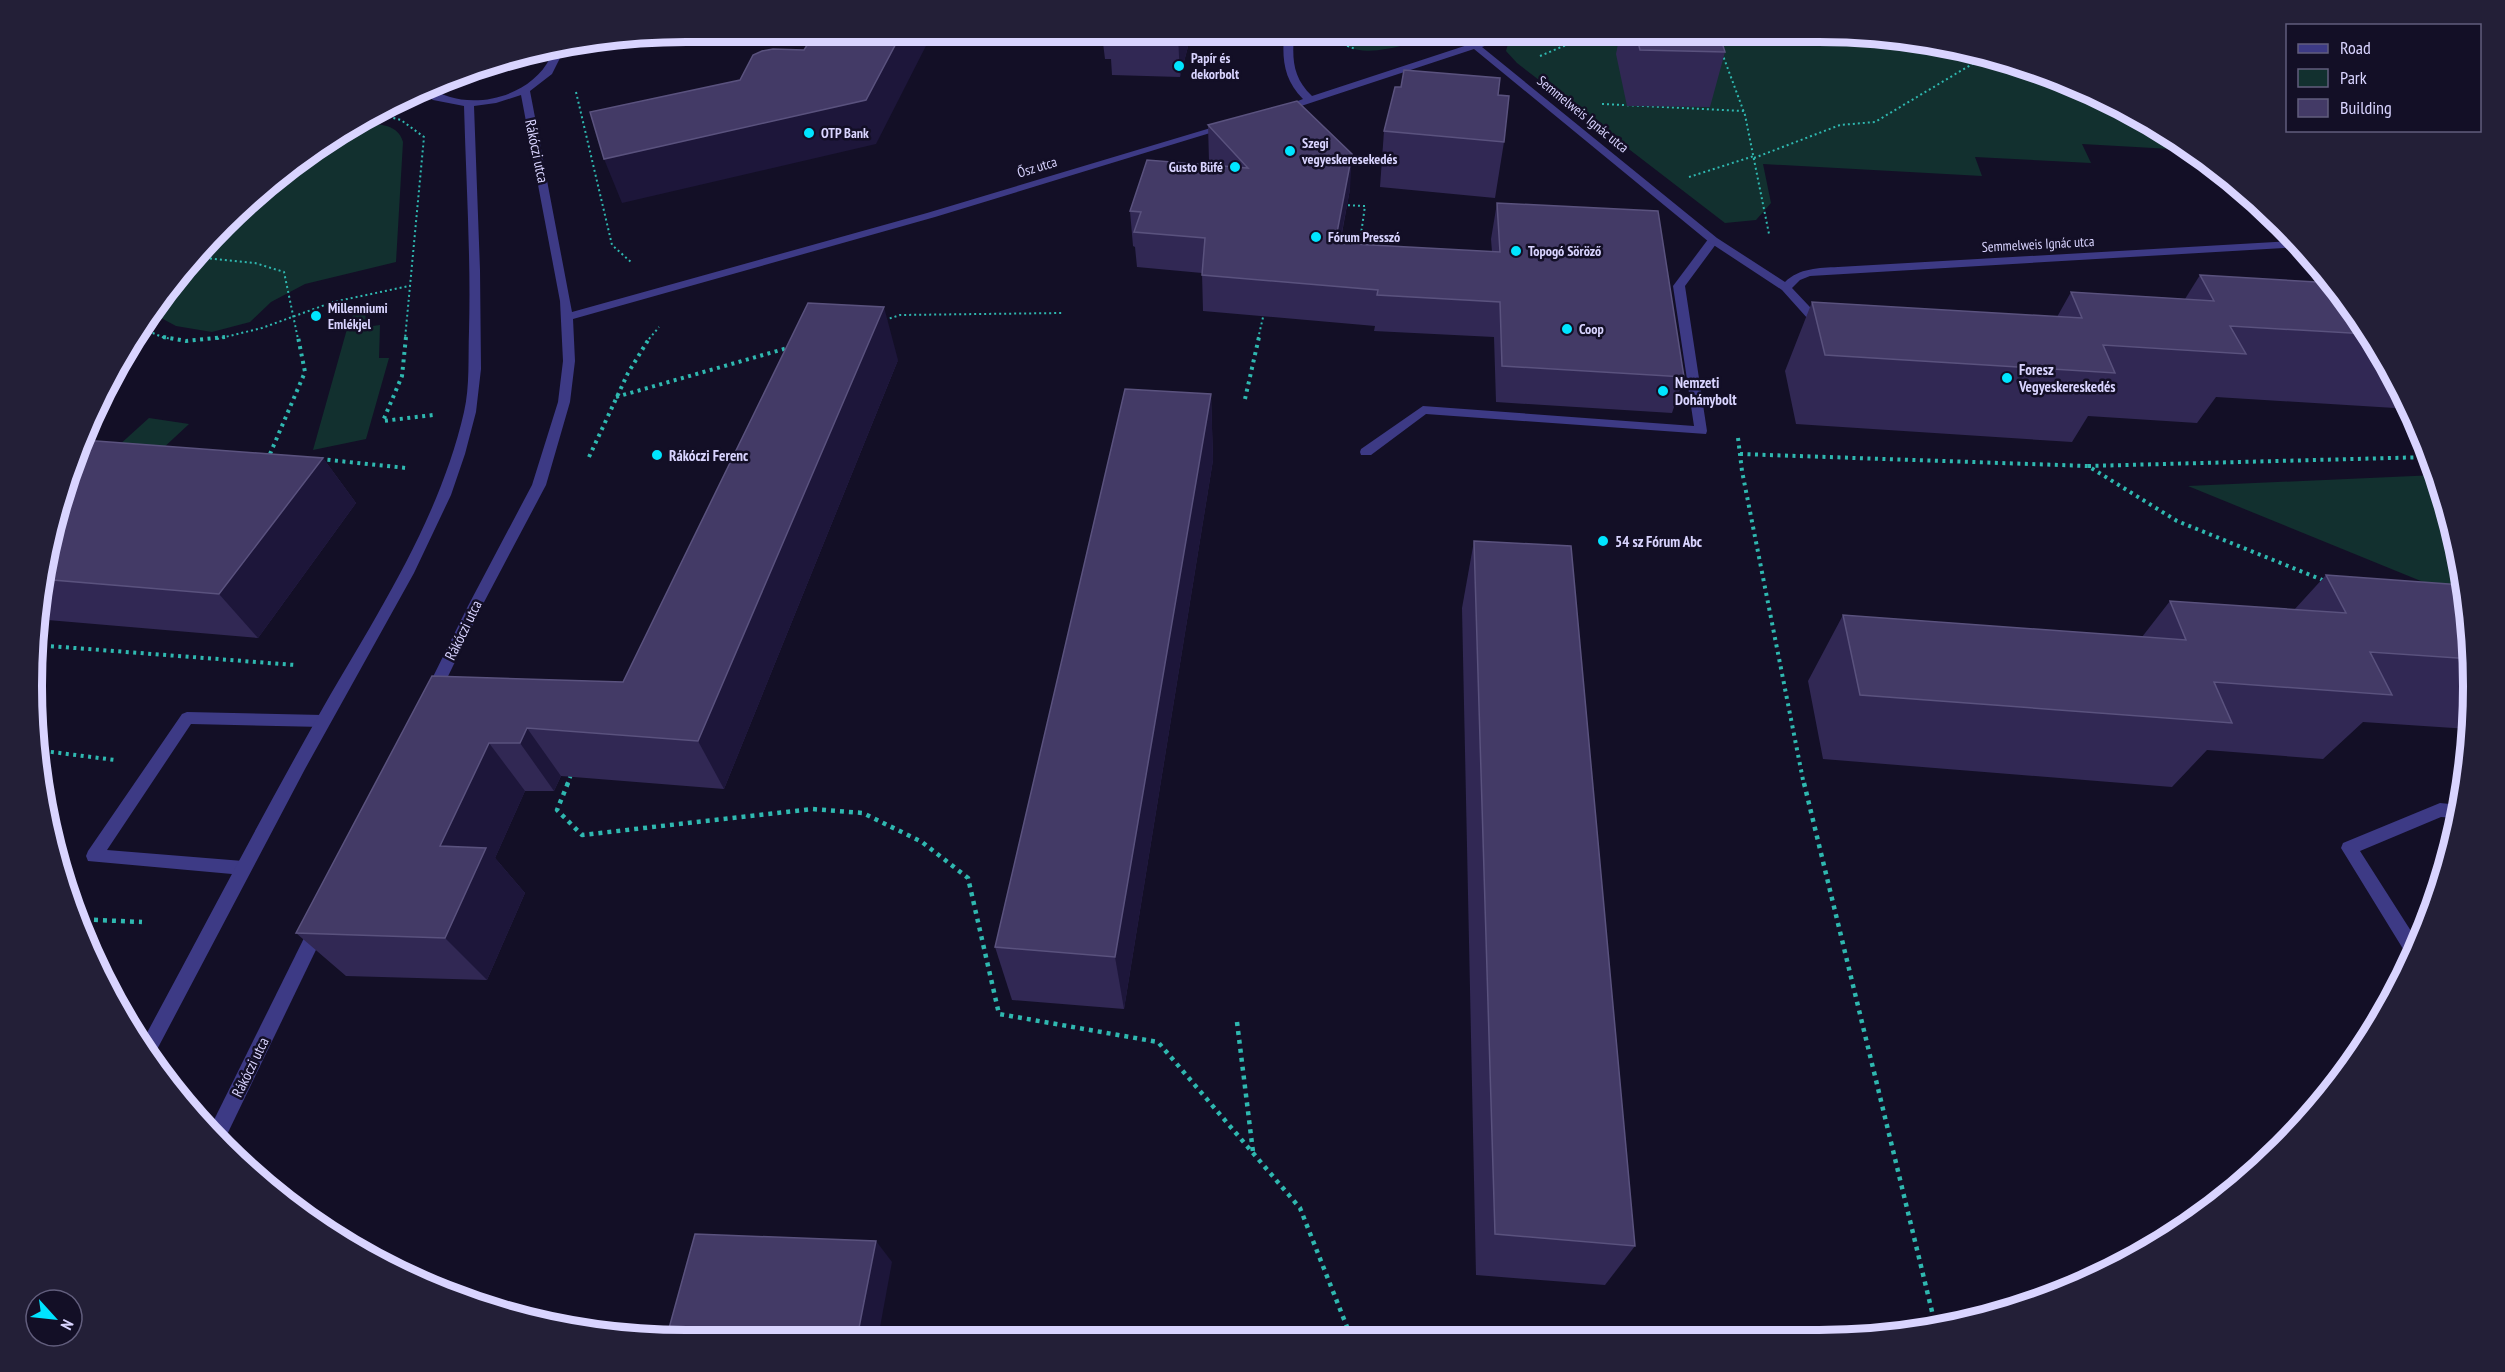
<svg xmlns="http://www.w3.org/2000/svg" width="2505" height="1372" font-family="'PT Sans Narrow',sans-serif">
  <style>
    .green { fill: #12302f }
    .lines { fill: none; stroke-linecap: round; stroke-linejoin: round }
    .path-far2 { stroke: #2fb8b0; stroke-width: 2; stroke-dasharray: 2 3; stroke-linecap: butt }
    .path-far1 { stroke: #2fb8b0; stroke-width: 4; stroke-dasharray: 3 4.5; stroke-linecap: butt }
    .path { stroke: #2fb8b0; stroke-width: 4.5; stroke-dasharray: 4 5; stroke-linecap: butt }
    .service { fill: #3d3a85; fill-rule: evenodd }
    .minor { fill: #3d3a85; fill-rule: evenodd }
    .wall { fill: #312854 }
    .shaded-wall { fill: #1d163a }
    .building { fill: #433a66; stroke: #5a527e; stroke-width: 1.5 }
    .poi-dot { fill: #00e5ff; stroke: #130f26; stroke-width: 2 }
    .labels { text-anchor: middle; dominant-baseline: central; stroke-width: 5; stroke-linejoin: round; paint-order: stroke }
    .far-poi-label { font-size: 14px; font-weight: bold; fill: #d9d4ff; stroke: #130f26; text-anchor: start }
    .far-street-label { font-size: 14px; fill: #d9d4ff; stroke: #130f26 }
    .street-label { font-size: 15px; fill: #d9d4ff; stroke: #130f26 }
    .poi-label { font-size: 15px; font-weight: bold; fill: #d9d4ff; stroke: #130f26; text-anchor: start }
    .rim { fill: none; stroke: #d9d4ff; stroke-width: 8 }
  </style>
  <rect width="100%" height="100%" fill="#130f26"/>
  <g class="green">
    <path d="M1861 33 2029 66 2147 119 2189 150 2082 144 2091 163 1975 157 1982 176 1763 164 1771 203 1756 220 1725 223 1517 63 1506 51 1508 44C1535 35 1536 28 1560 45L1581 34Z"/>
    <path d="M1440 34C1409 43 1356 66 1331 35Z"/>
    <path d="M357 123C374 124 398 122 403 142L396 262 305 284 271 302 250 322 212 332 176 326 150 312 223 223 288 167Z"/>
    <path d="M365 307 366 327 380 325 379 358H389L366 439 313 450 347 329 354 313Z"/>
    <path d="M149 418 189 424 160 451 117 447Z"/>
    <path d="M2436 475 2451 517 2465 599 2188 486Z"/>
  </g>
  <g class="lines">
    <g class="path-far2">
      <path d="M1745 33 1934 47"/>
      <path d="M1331 35 1336 41 1355 49"/>
      <path d="M1717 41 1726 33"/>
      <path d="M1722 53 1745 115 1769 234"/>
      <path d="M1540 56 1592 34"/>
      <path d="M576 92 612 245 632 263"/>
      <path d="M1602 104 1744 111"/>
      <path d="M374 113 401 120 424 137 405 339"/>
      <path d="M387 114 388 105"/>
      <path d="M1754 158 1840 125 1875 122 1984 57"/>
      <path d="M1689 177 1754 156"/>
      <path d="M1343 205 1365 206 1359 248"/>
      <path d="M195 257 255 263 284 272 298 339"/>
      <path d="M885 320 900 315 1062 313"/>
      <path d="M139 327 162 337 172 339"/>
      <path d="M217 339 262 328 333 302 409 286"/>
      <path d="M649 339 659 327"/>
      <path d="M1258 339 1264 313"/>
    </g>
    <g class="path-far1">
      <path d="M163 337 186 341 225 337"/>
      <path d="M406 337 402 376 383 421 433 415"/>
      <path d="M616 397 791 347"/>
      <path d="M1245 399 1259 337"/>
      <path d="M1738 438 1742 471 1804 785"/>
      <path d="M270 454 305 372 298 337"/>
      <path d="M1740 454 2088 466 2177 521 2325 581"/>
      <path d="M589 457 628 373 650 337"/>
      <path d="M320 459 406 468"/>
      <path d="M2088 466 2429 457"/>
      <path d="M36 645 295 665"/>
      <path d="M36 750 115 760"/>
      <path d="M567 785 572 772"/>
    </g>
    <g class="path">
      <path d="M568 783 557 810 582 835 812 809 863 813 922 842 968 878 999 1014 1158 1042 1300 1208 1351 1337"/>
      <path d="M1804 783 1936 1328"/>
      <path d="M68 893 74 884"/>
      <path d="M76 919 142 922"/>
      <path d="M1237 1022 1253 1152"/>
    </g>
    <g class="service">
      <path d="M1713 237 1719 240 1685 286 1707 431 1706 434 1426 414 1371 455H1361L1360 452 1361 449 1423 406 1694 426 1673 286 1709 238Z"/>
      <path d="M187 712 323 715 328 717 331 721 328 725 323 727 191 724 107 850 243 861 249 863 251 868 249 873 243 875 88 861 86 856 88 851 182 714Z"/>
    </g>
    <g class="minor">
      <path d="M1501 34H1516L1482 47 1717 238 1785 282C1799 268 1819 268 1838 267L2294 241 2300 247 1810 276 1800 280 1792 288 1825 323 1827 326 1821 330 1817 329 1782 290 1709 242 1474 49 1286 111 1277 109 1303 99C1284 80 1282 60 1284 35H1294C1292 60 1293 78 1312 96Z"/>
      <path d="M554 48 560 58 552 74 530 91 572 312 927 213 1224 124 1233 126 935 217 573 319 575 361 570 402 546 485 482 606 438 697H428L425 693 468 606 532 485 558 402 563 361 560 301 521 95 496 103 474 106 480 270 481 369 476 412 465 454 451 495 414 573 305 769 152 1059 141 1044C199 936 256 827 316 720 372 621 438 525 464 412 470 386 468 358 469 331 471 256 466 181 464 106L433 100 420 89 428 86C464 114 530 99 550 58L546 50Z"/>
      <path d="M2440 803 2460 805 2457 818 2441 817 2360 851 2418 942 2411 958 2408 957 2341 848 2343 843Z"/>
      <path d="M318 919 324 922 327 927 222 1145 208 1132 312 922Z"/>
    </g>
  </g>
  <g class="wall">
    <path d="M1719 33 1725 52 1710 107 1627 106 1616 54 1620 34Z"/>
    <path d="M1102 35H1191L1180 77 1112 75 1111 59H1105Z"/>
    <path d="M1498 95 1504 142 1495 198 1380 187 1384 131Z"/>
    <path d="M1208 125 1350 189 1340 244 1492 252 1491 239 1497 203 1684 377 1672 413 1496 402 1494 337 1374 331 1375 326 1203 311 1202 273 1137 267 1135 247 1133 246 1130 211 1213 165 1209 161Z"/>
    <path d="M2200 275 2338 288 2406 397 2411 409 2216 397 2197 423 2088 416 2072 442 1796 424 1785 371 1812 302 2057 317 2071 292 2185 299Z"/>
    <path d="M898 360 724 789 561 776 554 791H525L495 858 525 893 487 980 346 976 296 933 432 676 623 682Z"/>
    <path d="M1211 394 1213 460 1124 1009 1012 1000 995 947Z"/>
    <path d="M323 458 356 503 258 638 36 619 37 601 54 516Z"/>
    <path d="M1474 541 1635 1246 1605 1285 1476 1275 1462 608Z"/>
    <path d="M2326 575 2472 644 2469 729 2363 722 2323 759 2207 750 2172 787 1823 759 1808 681 1843 615 2142 637 2170 601 2294 610Z"/>
  </g>
  <g class="shaded-wall">
    <path d="M1178 35H1191L1180 77Z"/>
    <path d="M900 36H931L876 144 622 203 604 159Z"/>
    <path d="M1352 154 1350 189 1333 279 1335 243Z"/>
    <path d="M884 307 898 360 724 789 698 741Z"/>
    <path d="M1211 394 1213 460 1124 1009 1115 957Z"/>
    <path d="M323 458 356 503 258 638 219 594Z"/>
    <path d="M527 728 561 776 554 791 520 743Z"/>
    <path d="M489 743 525 791 495 858 525 893 487 980 445 938 440 846Z"/>
    <path d="M876 1241 892 1262 878 1338H857Z"/>
  </g>
  <g class="building">
    <path d="M1719 33 1725 52 1640 50 1636 34Z"/>
    <path d="M813 36H900L866 100 604 159 590 112 740 80 753 55 762 51 773 49 804 50Z"/>
    <path d="M1404 70 1500 78 1498 95 1509 96 1504 142 1384 131 1395 87H1401Z"/>
    <path d="M1297 101 1352 154 1335 243 1500 252 1497 203 1658 211 1684 377 1502 366 1500 302 1377 295 1378 290 1202 275 1205 238 1134 232 1141 212 1130 211 1147 160 1248 168 1208 125Z"/>
    <path d="M2200 275 2334 283 2338 288 2367 334 2230 326 2246 354 2103 345 2115 373 1825 355 1812 302 2082 318 2071 292 2214 301Z"/>
    <path d="M808 303 884 307 698 741 527 728 520 743H489L440 846 486 848 445 938 296 933 432 676 623 682Z"/>
    <path d="M1125 389 1211 394 1115 957 995 947Z"/>
    <path d="M83 440 323 458 219 594 41 579 54 516Z"/>
    <path d="M1474 541 1571 546 1635 1246 1495 1234Z"/>
    <path d="M2326 575 2462 585 2472 644V659L2370 652 2392 695 2214 682 2232 723 1860 695 1843 615 2186 640 2170 601 2346 613Z"/>
    <path d="M695 1234 876 1241 857 1338 666 1339Z"/>
  </g>
  <g class="poi-dot">
    <circle cx="1179" cy="66" r="6"/>
    <circle cx="809" cy="133" r="6"/>
    <circle cx="1290" cy="151" r="6"/>
    <circle cx="1235" cy="167" r="6"/>
    <circle cx="1316" cy="237" r="6"/>
    <circle cx="1516" cy="251" r="6"/>
    <circle cx="316" cy="316" r="6"/>
    <circle cx="1567" cy="329" r="6"/>
    <circle cx="2007" cy="378" r="6"/>
    <circle cx="1663" cy="391" r="6"/>
    <circle cx="657" cy="455" r="6"/>
    <circle cx="1603" cy="541" r="6"/>
  </g>
  <g class="labels">
    <g class="far-poi-label">
      <text x="1191" y="58">Papír és<tspan x="1191" dy="16">dekorbolt</tspan></text>
      <text x="821" y="133">OTP Bank</text>
      <text x="1302" y="143">Szegi<tspan x="1302" dy="16">vegyeskeresekedés</tspan></text>
      <text x="1223" y="167" text-anchor="end">Gusto Büfé</text>
      <text x="1328" y="237">Fórum Presszó</text>
      <text x="1528" y="251">Topogó Söröző</text>
      <text x="328" y="308">Millenniumi<tspan x="328" dy="16">Emlékjel</tspan></text>
      <text x="1579" y="329">Coop</text>
    </g>
    <g class="far-street-label">
      <text transform="translate(1583 114) rotate(39)">Semmelweis Ignác utca</text>
      <text transform="translate(1037 167) rotate(-17)">Ősz utca</text>
      <text transform="translate(2038 244) rotate(-3)">Semmelweis Ignác utca</text>
    </g>
    <g class="street-label">
      <text transform="translate(537 151) rotate(78)">Rákóczi utca</text>
      <text transform="translate(463 630) rotate(-64)">Rákóczi utca</text>
      <text transform="translate(250 1067) rotate(-64)">Rákóczi utca</text>
    </g>
    <g class="poi-label">
      <text x="2019" y="369">Foresz<tspan x="2019" dy="17">Vegyeskereskedés</tspan></text>
      <text x="1675" y="382">Nemzeti<tspan x="1675" dy="17">Dohánybolt</tspan></text>
      <text x="669" y="455">Rákóczi Ferenc</text>
      <text x="1615" y="541">54 sz Fórum Abc</text>
    </g>
  </g>
  <path d="M0 0H2505V1372H0ZM686 42H1819A644 644 0 0 1 2463 686V686A644 644 0 0 1 1819 1330H686A644 644 0 0 1 42 686V686A644 644 0 0 1 686 42Z" fill="#231f37" fill-rule="evenodd"/>
  <path class="rim" d="M686 42H1819A644 644 0 0 1 2463 686V686A644 644 0 0 1 1819 1330H686A644 644 0 0 1 42 686V686A644 644 0 0 1 686 42Z"/>
  <rect x="2286" y="24" width="195" height="108" fill="#130f26" stroke="#625e7d" stroke-width="1.5"/>
  <rect x="2298" y="44" width="30" height="9" fill="#3d3a85" stroke="#625e7d" stroke-width="1.5"/>
  <text x="2340" y="54" font-size="18" fill="#d9d4ff">Road</text>
  <rect x="2298" y="69" width="30" height="18" fill="#12302f" stroke="#625e7d" stroke-width="1.5"/>
  <text x="2340" y="84" font-size="18" fill="#d9d4ff">Park</text>
  <rect x="2298" y="99" width="30" height="18" fill="#433a66" stroke="#625e7d" stroke-width="1.5"/>
  <text x="2340" y="114" font-size="18" fill="#d9d4ff">Building</text>
  <g transform="translate(54 1318) rotate(117)"><circle r="28" fill="#130f26" stroke="#625e7d" stroke-width="1.5"/>
  <path d="M0-4.5L10 22L0 15L-10 22Z" fill="#00e5ff"/>
  <text y="-9" font-size="16" font-weight="bold" text-anchor="middle" fill="#d9d4ff">N</text>
  </g>
</svg>
